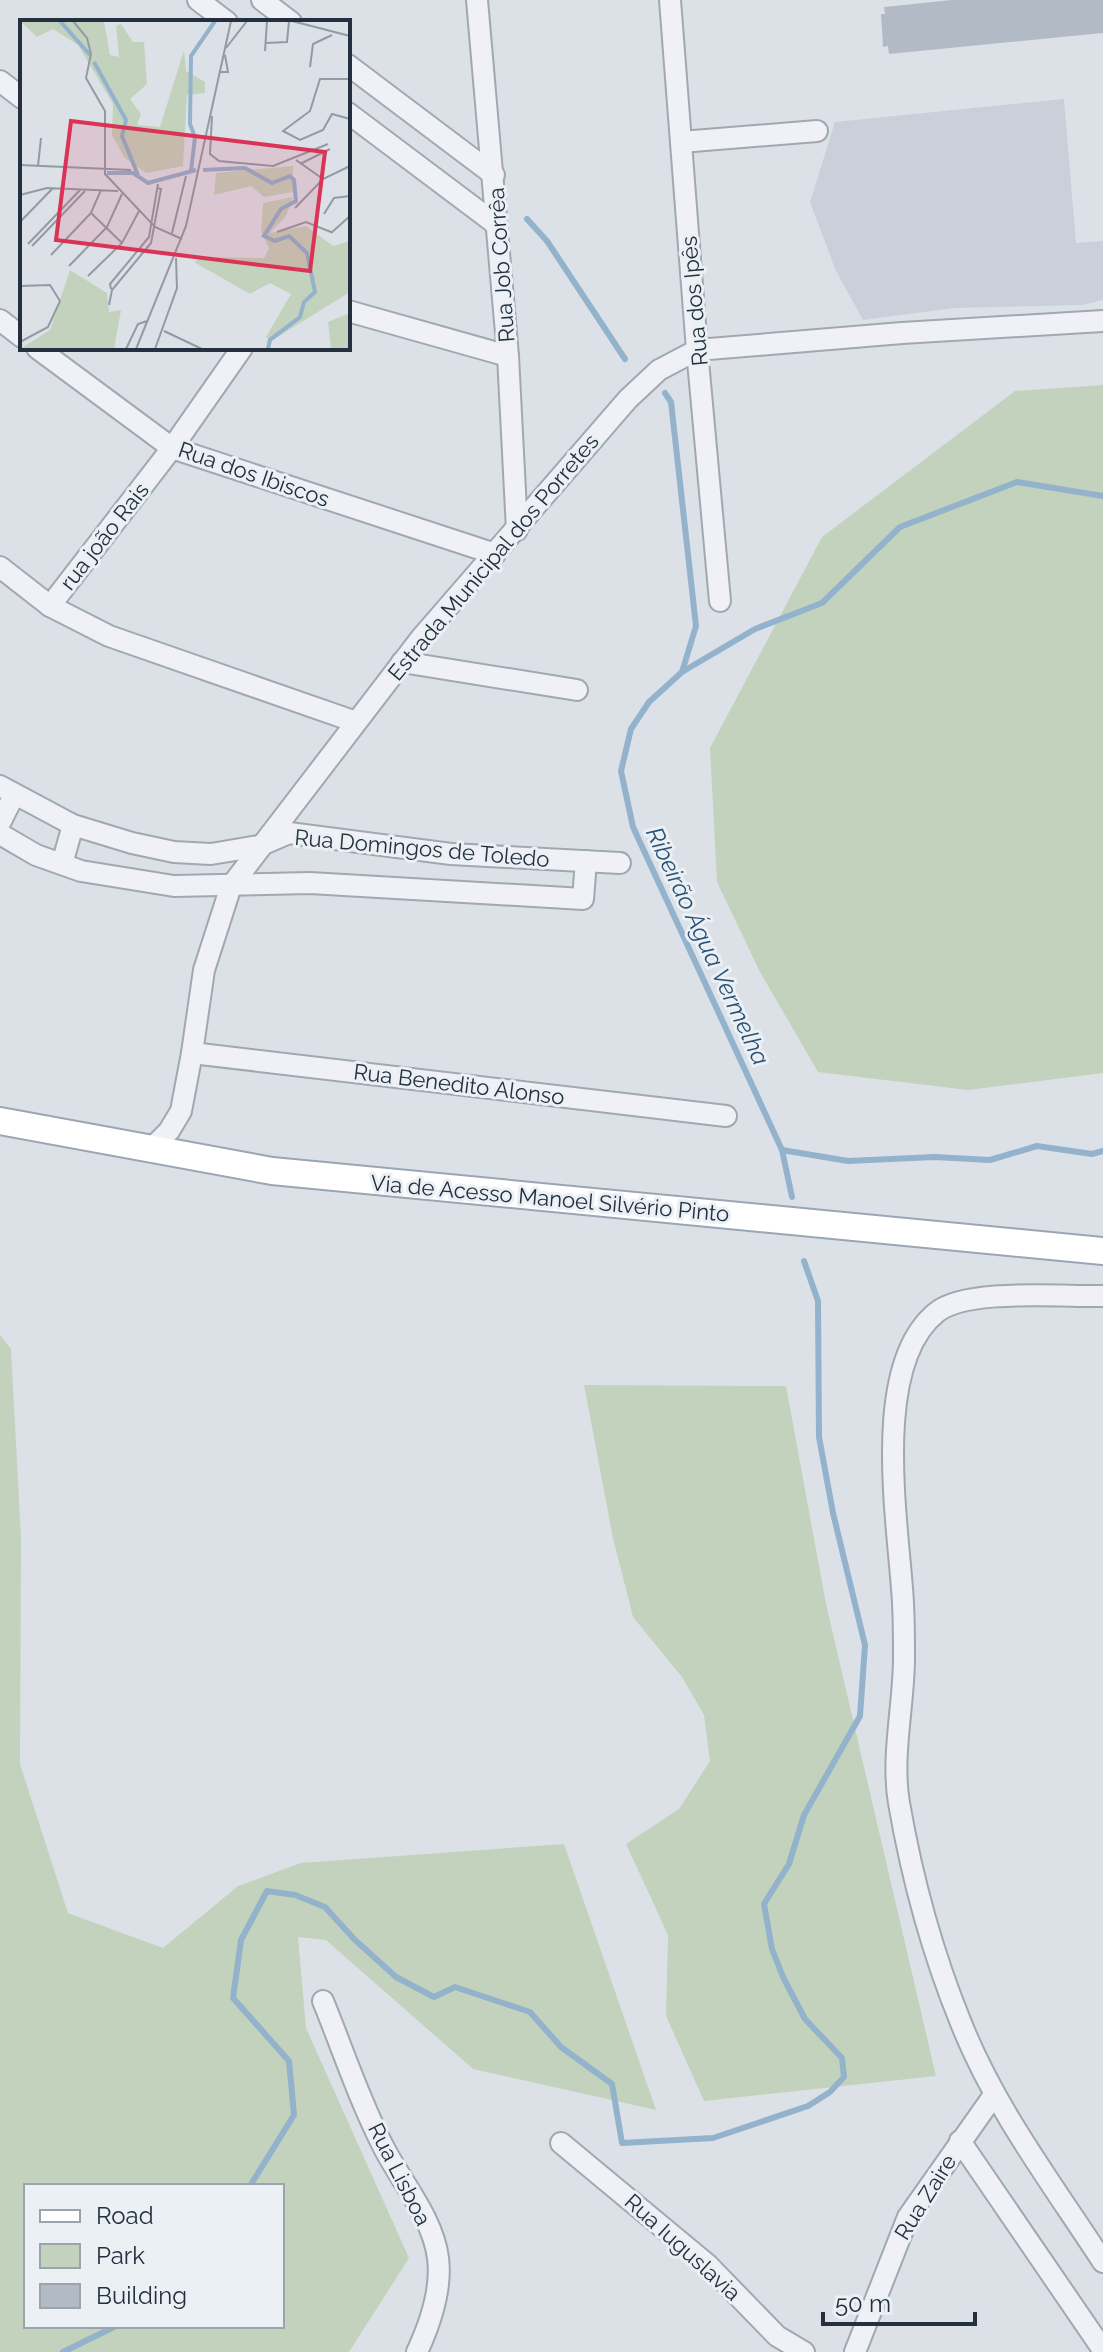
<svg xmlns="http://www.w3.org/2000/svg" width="1103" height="2352" font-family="Raleway,sans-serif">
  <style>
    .built { fill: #c9d0da }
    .green { fill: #c3d2bc; fill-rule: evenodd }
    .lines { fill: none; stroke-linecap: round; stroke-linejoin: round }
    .stream { stroke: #93b2cc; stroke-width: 6 }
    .building { fill: #b2bac5 }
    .minor-casing { stroke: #a1a8b2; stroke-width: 24 }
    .major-casing { stroke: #9aa6b4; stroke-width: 30 }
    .minor { stroke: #eff1f6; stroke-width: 20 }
    .major { stroke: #fff; stroke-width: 26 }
    .labels { text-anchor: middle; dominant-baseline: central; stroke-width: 6; stroke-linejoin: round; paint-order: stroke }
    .street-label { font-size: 22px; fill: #24303f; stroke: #ebf0f5 }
    .water-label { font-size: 24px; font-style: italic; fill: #2b5176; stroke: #ebf0f5 }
    .inset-river { fill: none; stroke: #93b2cc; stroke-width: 4 }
    .inset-road { fill: none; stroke: #929aa4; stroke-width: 2 }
    .view { fill: #da3356; fill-opacity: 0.15; stroke: #da3356; stroke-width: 4 }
    .inset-edge { fill: none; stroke: #24303f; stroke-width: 4 }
  </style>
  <rect width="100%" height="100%" fill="#dce1e8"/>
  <path class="built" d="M1064 99 1076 243 1103 241V300L1082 305 954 308 863 320 836 271 810 202 835 122Z"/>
  <g class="green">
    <path d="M1103 385V1073L968 1090 818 1072 760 972 717 882 710 748 822 537 1015 391Z"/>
    <path d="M0 1335 11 1349 21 1538 20 1764 68 1913 163 1948 238 1886 301 1863 564 1844 656 2110 473 2069 326 1940 298 1937 306 2028 409 2258 349 2352H0ZM282 2186V2326H26V2186Z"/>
    <path d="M584 1385 786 1386 826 1604 936 2076 704 2101 666 2016 668 1935 626 1844 679 1809 710 1761 704 1715 682 1677 633 1617 613 1538Z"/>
  </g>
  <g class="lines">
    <g class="stream">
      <path d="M527 219 547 241 625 359"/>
      <path d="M665 393 671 402 696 626 682 672 649 702 631 729 621 771 633 827 782 1150 792 1197"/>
      <path d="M682 672 755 629 822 603 900 527 1017 482 1103 496"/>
      <path d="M782 1150 848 1161 934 1157 990 1160 1037 1146 1092 1154 1103 1151"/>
      <path d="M250 2186 294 2115 289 2061 233 1998 241 1940 267 1891 295 1895 325 1907 354 1939 396 1977 434 1997 455 1987 530 2012 561 2047 612 2084 622 2143 713 2138 808 2106 830 2092 844 2077 842 2058 805 2019 783 1977 772 1949 764 1904 789 1864 804 1815 860 1716 865 1645 833 1513 819 1437 818 1301 804 1261"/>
      <path d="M63 2352 116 2326"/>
    </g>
  </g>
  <path class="building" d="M952 0H1103V33L889 54 888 46 883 47 881 14H885L884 7Z"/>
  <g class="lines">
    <defs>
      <g id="minor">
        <path d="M198 0 227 22"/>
        <path d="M262 0 291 22"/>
        <path d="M477 0 508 356 517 530"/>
        <path d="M670 0 697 350 720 601"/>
        <path d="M348 65 494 175"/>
        <path d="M0 81 22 98"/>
        <path d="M348 113 497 225"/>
        <path d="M681 142 817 131"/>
        <path d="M348 311 508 356"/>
        <path d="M0 320 22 337"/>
        <path d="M37 348 172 448 495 554"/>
        <path d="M0 567 50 606 109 636 356 722"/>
        <path d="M50 606 172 448 242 348"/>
        <path d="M402 662 577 690"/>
        <path d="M0 786 73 825 132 843 174 852 211 854 259 846 289 833 451 854 620 863"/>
        <path d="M0 823 14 795"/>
        <path d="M0 834 36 855 81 871 174 886 310 883 583 899 586 861"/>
        <path d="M62 864 73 825"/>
        <path d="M192 1053 726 1116"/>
        <path d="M151 1149 169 1131 181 1111 192 1053 204 970 231 886 421 638 628 399 659 370 697 350 902 333 1103 321"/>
        <path d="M1103 1296C1063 1297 967 1288 937 1312 869 1366 899 1527 903 1603 904 1621 904 1640 904 1658 904 1704 891 1757 899 1803 912 1878 932 1952 961 2023 995 2109 1053 2185 1103 2262"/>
        <path d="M323 2001C343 2050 360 2102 384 2148 402 2183 433 2218 438 2258 442 2289 430 2324 417 2352"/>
        <path d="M960 2141 1103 2350"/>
        <path d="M561 2143 708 2265 777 2336 804 2352"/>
        <path d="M855 2352 908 2217 994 2095"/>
      </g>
      <path id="major" d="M0 1121 272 1171 1103 1251"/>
    </defs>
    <use href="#minor" class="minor-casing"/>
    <use href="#major" class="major-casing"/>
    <use href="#minor" class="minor"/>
    <use href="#major" class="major"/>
  </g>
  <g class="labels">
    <g class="street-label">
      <text transform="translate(501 265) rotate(-94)">Rua Job Corrêa</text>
      <text transform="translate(694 301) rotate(-95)">Rua dos Ipês</text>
      <text transform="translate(254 474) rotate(19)">Rua dos Ibiscos</text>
      <text transform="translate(104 536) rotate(-52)">rua joão Rais</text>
      <text transform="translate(493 557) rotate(-50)">Estrada Municipal dos Porretes</text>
      <text transform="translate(422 848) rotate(5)">Rua Domingos de Toledo</text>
      <text transform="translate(459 1084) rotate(7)">Rua Benedito Alonso</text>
      <text transform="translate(550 1198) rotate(5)">Via de Acesso Manoel Silvério Pinto</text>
      <text transform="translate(400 2174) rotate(63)">Rua Lisboa</text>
      <text transform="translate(925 2197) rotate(-58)">Rua Zaire</text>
      <text transform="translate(683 2247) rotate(42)">Rua Iuguslavia</text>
    </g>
    <g class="water-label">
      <text transform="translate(708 946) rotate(65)">Ribeirão Água Vermelha</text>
    </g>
  </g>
  <g transform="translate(20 20)">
    <rect width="330" height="330" fill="#dce1e8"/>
    <path d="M0 1H84L90 35 99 37 96 6 101 4 113 22H124L127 64 110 79 121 94 117 105 140 107 164 30 166 51 185 62V73L167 75 163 146 126 153 105 138 92 115 93 84 58 25 33 9 17 17ZM273 146V172L244 177 231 166 194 175 196 153ZM273 177 266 196 250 213 286 206 313 226 330 221V272L251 321 246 317 271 274 250 263 230 274 174 242 182 237 244 238 249 228 241 212 243 183ZM50 250 87 273 89 292 101 290 94 329H0L30 310ZM330 293V329H311L308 302Z" fill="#c3d2bc"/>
    <path class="inset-river" d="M40 1 70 35M74 42 106 100 102 116 118 155M183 150 225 148 252 163 270 156 274 160 276 181 261 189 244 216 255 221 269 216 287 233 295 272 284 282 280 297 250 320 248 329M171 151 175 117 170 104 171 36 195 1M87 153H113L128 163 176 150"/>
    <path class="inset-road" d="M53 1 67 18 71 34 66 58 85 91V154L135 207 162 219M272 1 330 16M245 23 267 22 269 1M206 28 227 1M245 31 247 1M290 47 293 24 312 15M200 52H208L205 35M330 59H300L290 91 263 111 280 120 303 110 312 94 330 99M192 96 190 134 199 141 253 146 308 124M276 140 303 159M280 144 310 129M0 145 111 150M18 146 21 118M0 175 27 168 98 171M275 188 303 159 330 146M71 193 102 223M304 194 314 178 330 176M0 202 33 168M257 212 286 202 311 212M152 213 166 156M311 213 330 196M8 224 61 169M12 226 65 171M31 235 71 193 81 170M49 246 87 207 102 174M68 256 102 223 119 191M0 266 30 265 40 281 28 307 0 322M91 269 90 264 129 217 138 164M89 285 92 270 131 223 141 169 137 168M144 311 182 329M106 329 118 304 127 301M116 329 166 206 211 1M135 329 157 268 156 238"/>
    <path class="view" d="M51 101 305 132 290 251 36 220Z"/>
    <rect width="330" height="330" class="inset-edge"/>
  </g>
  <rect x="24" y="2184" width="260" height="144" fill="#ebf0f5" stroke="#9ba3ac" stroke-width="2"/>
  <rect x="40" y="2210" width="40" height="12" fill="#ffffff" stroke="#9ba3ac" stroke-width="2"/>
  <text x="96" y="2224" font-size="24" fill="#24303f">Road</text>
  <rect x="40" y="2244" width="40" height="24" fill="#c3d2bc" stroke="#9ba3ac" stroke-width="2"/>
  <text x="96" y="2264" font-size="24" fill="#24303f">Park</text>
  <rect x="40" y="2284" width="40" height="24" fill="#b2bac5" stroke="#9ba3ac" stroke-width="2"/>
  <text x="96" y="2304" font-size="24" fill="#24303f">Building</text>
  <path d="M823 2312v12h152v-12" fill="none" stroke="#24303f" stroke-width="4"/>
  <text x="835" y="2312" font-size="24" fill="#24303f" stroke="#ebf0f5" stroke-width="6" paint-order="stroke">50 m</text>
</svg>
